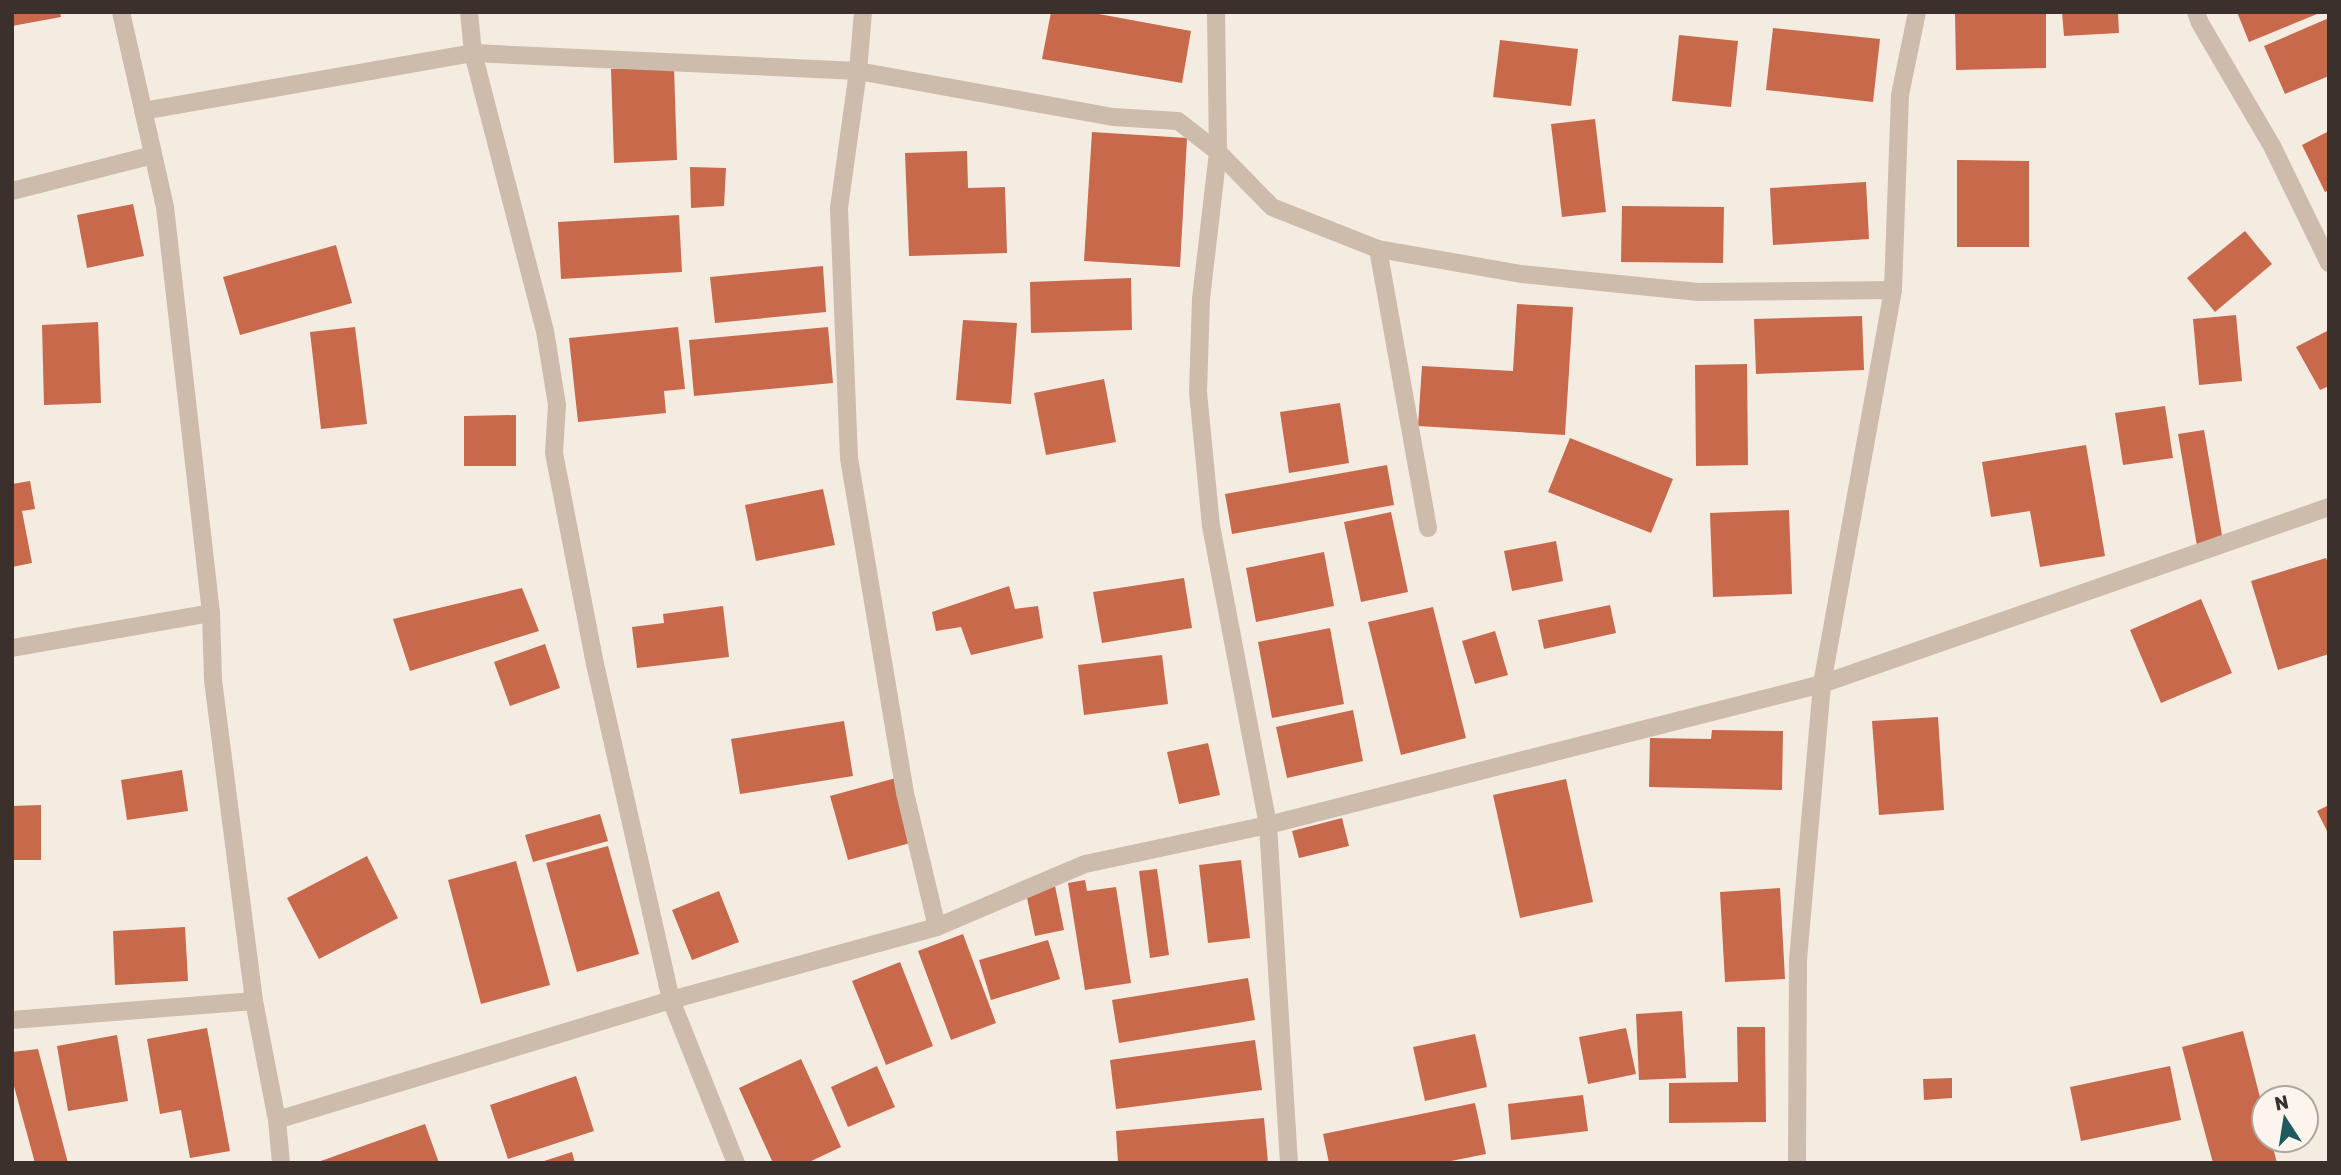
<svg xmlns="http://www.w3.org/2000/svg" width="2341" height="1175" font-family="Rubik,sans-serif">
  <style>
    .building { fill: #c8694b }
    .lines { fill: none; stroke-linecap: round; stroke-linejoin: round }
    .minor { stroke: #cdbbac; stroke-width: 18 }
  </style>
  <rect width="100%" height="100%" fill="#f4ebe1"/>
  <g class="building">
    <path d="M12 12H60L61 17 12 26Z"/>
    <path d="M1051 12H1088L1191 31 1182 83 1042 59Z"/>
    <path d="M1955 12H2046V68L1956 70Z"/>
    <path d="M2062 12H2118L2119 33 2064 36Z"/>
    <path d="M2237 12H2322L2249 42Z"/>
    <path d="M2329 18V76L2285 94 2264 46Z"/>
    <path d="M1773 28 1880 39 1873 102 1766 90Z"/>
    <path d="M1679 35 1738 41 1731 107 1672 101Z"/>
    <path d="M1500 40 1578 49 1571 106 1493 97Z"/>
    <path d="M674 67 677 160 614 163 611 69Z"/>
    <path d="M1595 119 1606 212 1562 217 1551 124Z"/>
    <path d="M2329 131V190L2325 192 2302 145Z"/>
    <path d="M1092 132 1187 138 1180 267 1084 261Z"/>
    <path d="M967 151 968 188 1005 187 1007 253 909 256 905 153Z"/>
    <path d="M1957 160 2029 161V247H1957Z"/>
    <path d="M690 167 726 168 724 206 691 208Z"/>
    <path d="M1866 182 1869 239 1773 245 1770 188Z"/>
    <path d="M133 204 144 256 87 268 77 215Z"/>
    <path d="M1622 206 1724 207 1723 263 1621 262Z"/>
    <path d="M679 215 682 272 561 279 558 222Z"/>
    <path d="M2245 231 2272 264 2215 312 2187 278Z"/>
    <path d="M336 245 352 303 240 335 223 277Z"/>
    <path d="M823 266 826 312 715 323 710 277Z"/>
    <path d="M1131 278 1132 330 1031 333 1030 282Z"/>
    <path d="M1517 304 1573 307 1565 435 1418 426 1422 366 1513 371Z"/>
    <path d="M2236 315 2242 381 2199 385 2193 319Z"/>
    <path d="M1862 316 1864 370 1756 374 1754 319Z"/>
    <path d="M963 320 1017 323 1011 404 956 400Z"/>
    <path d="M98 322 101 403 44 405 42 325Z"/>
    <path d="M355 327 367 424 321 429 310 332Z"/>
    <path d="M678 327 685 389 664 391 666 413 578 422 569 338Z"/>
    <path d="M828 327 833 383 694 396 689 340Z"/>
    <path d="M2329 330V386L2320 390 2296 347Z"/>
    <path d="M1747 364 1748 465 1696 466 1695 365Z"/>
    <path d="M1104 379 1116 442 1046 455 1034 393Z"/>
    <path d="M1340 403 1349 463 1289 473 1280 412Z"/>
    <path d="M2165 406 2173 458 2123 465 2115 413Z"/>
    <path d="M516 415V466H464V416Z"/>
    <path d="M2204 430 2223 541 2197 546 2178 434Z"/>
    <path d="M1570 438 1673 479 1651 533 1548 492Z"/>
    <path d="M2086 445 2105 556 2040 567 2030 511 1991 517 1982 462Z"/>
    <path d="M1387 465 1394 505 1232 534 1225 494Z"/>
    <path d="M30 481 35 509 22 511 32 563 12 567V484Z"/>
    <path d="M823 489 835 545 756 561 745 505Z"/>
    <path d="M1789 510 1792 594 1713 597 1710 513Z"/>
    <path d="M1391 512 1408 592 1361 602 1344 522Z"/>
    <path d="M1556 541 1563 581 1512 591 1504 551Z"/>
    <path d="M1324 552 1334 606 1256 622 1246 568Z"/>
    <path d="M2326 558 2329 566V654L2278 670 2251 581Z"/>
    <path d="M1184 578 1192 628 1102 643 1093 592Z"/>
    <path d="M1009 586 1015 609 1038 606 1043 638 971 655 961 627 936 631 932 612Z"/>
    <path d="M522 588 539 631 410 671 393 619Z"/>
    <path d="M2201 599 2232 673 2161 703 2130 630Z"/>
    <path d="M1610 605 1616 633 1544 649 1538 620Z"/>
    <path d="M723 606 729 657 637 668 632 627 664 623 663 614Z"/>
    <path d="M1433 607 1466 738 1401 755 1368 622Z"/>
    <path d="M1330 628 1344 704 1272 718 1258 642Z"/>
    <path d="M1495 631 1508 675 1475 684 1462 641Z"/>
    <path d="M545 644 560 688 510 706 494 662Z"/>
    <path d="M1162 655 1168 704 1084 715 1078 665Z"/>
    <path d="M1353 710 1363 761 1287 778 1276 727Z"/>
    <path d="M1938 717 1944 810 1879 815 1872 721Z"/>
    <path d="M844 721 853 776 740 794 731 739Z"/>
    <path d="M1712 730 1783 731 1782 790 1649 787 1650 738 1711 739Z"/>
    <path d="M1208 743 1220 795 1179 804 1167 752Z"/>
    <path d="M182 770 188 811 127 820 121 780Z"/>
    <path d="M896 778 914 842 848 860 830 796Z"/>
    <path d="M1566 779 1593 902 1520 918 1493 795Z"/>
    <path d="M41 805V860H12V806Z"/>
    <path d="M2329 805V835L2317 811Z"/>
    <path d="M600 814 608 841 533 862 525 835Z"/>
    <path d="M1342 818 1349 846 1299 858 1292 831Z"/>
    <path d="M608 846 639 954 577 972 546 863Z"/>
    <path d="M367 856 398 918 319 959 287 898Z"/>
    <path d="M1241 860 1250 938 1208 943 1199 865Z"/>
    <path d="M516 861 550 985 481 1004 448 880Z"/>
    <path d="M1157 869 1169 955 1150 958 1139 871Z"/>
    <path d="M1085 880 1087 891 1116 887 1131 983 1085 990 1068 883Z"/>
    <path d="M1055 886 1064 930 1035 936 1026 893Z"/>
    <path d="M1780 888 1785 979 1725 982 1720 892Z"/>
    <path d="M719 891 739 942 692 960 672 910Z"/>
    <path d="M185 927 188 981 115 985 113 931Z"/>
    <path d="M963 934 996 1023 951 1040 918 951Z"/>
    <path d="M1048 940 1060 979 991 1000 979 960Z"/>
    <path d="M900 962 933 1046 886 1065 852 981Z"/>
    <path d="M1248 978 1255 1020 1119 1043 1112 1000Z"/>
    <path d="M1682 1011 1686 1078 1639 1080 1636 1014Z"/>
    <path d="M1737 1027H1765L1766 1122 1669 1123V1083L1738 1082Z"/>
    <path d="M207 1028 230 1151 190 1158 181 1110 160 1114 147 1039Z"/>
    <path d="M1626 1028 1636 1074 1588 1084 1579 1037Z"/>
    <path d="M2243 1031 2264 1113V1140H2271L2277 1163H2213L2182 1047Z"/>
    <path d="M1475 1034 1487 1087 1425 1101 1413 1047Z"/>
    <path d="M117 1035 128 1101 68 1111 57 1046Z"/>
    <path d="M1255 1040 1262 1090 1116 1109 1110 1060Z"/>
    <path d="M38 1049 68 1163H35L12 1079V1052Z"/>
    <path d="M801 1059 841 1147 807 1163H773L739 1088Z"/>
    <path d="M877 1066 895 1107 848 1127 831 1087Z"/>
    <path d="M2170 1066 2181 1120 2081 1141 2070 1087Z"/>
    <path d="M576 1076 594 1131 508 1159 490 1105Z"/>
    <path d="M1952 1078V1098L1924 1100 1923 1079Z"/>
    <path d="M1583 1095 1588 1131 1511 1140 1508 1104Z"/>
    <path d="M1475 1103 1486 1154 1441 1163H1329L1323 1134Z"/>
    <path d="M1264 1118 1268 1163H1118L1116 1131Z"/>
    <path d="M425 1124 439 1163H318V1162Z"/>
    <path d="M572 1152 575 1163H541V1162Z"/>
  </g>
  <g class="lines">
    <g class="minor">
      <path d="M121 12 165 207 211 613 213 680 254 1001 277 1120 281 1163"/>
      <path d="M469 12 473 53 545 331 557 405 554 453 595 664 671 1000 736 1163"/>
      <path d="M863 12 858 71 839 208 849 458 905 793 937 927"/>
      <path d="M1216 12 1218 152 1201 299 1198 392 1211 526 1268 825 1289 1163"/>
      <path d="M2196 12 2200 23 2272 146 2329 263"/>
      <path d="M143 111 473 53 858 71 1113 117 1178 121 1218 152 1272 207 1378 249 1521 274 1698 292 1893 290"/>
      <path d="M12 191 153 155"/>
      <path d="M1378 249 1428 528"/>
      <path d="M12 648 211 613"/>
      <path d="M12 1020 254 1001"/>
      <path d="M277 1120 671 1000 937 927 1085 864 1268 825 1822 684 2329 507"/>
      <path d="M1797 1163 1798 960 1822 684 1893 290 1900 95 1917 12"/>
    </g>
  </g>
  <rect width="2341" height="1175" fill="none" stroke="#3b302b" stroke-width="28"/>
  <g transform="translate(2285 1119) rotate(348)"><circle r="33" fill="#fbf5ee" stroke="#aea6a0" stroke-width="2"/>
  <path d="M0-5L12 26L0 18L-12 26Z" fill="#1f5a5e"/>
  <text y="-10" font-size="19" font-weight="bold" text-anchor="middle" fill="#3b302b">N</text>
  </g>
</svg>
